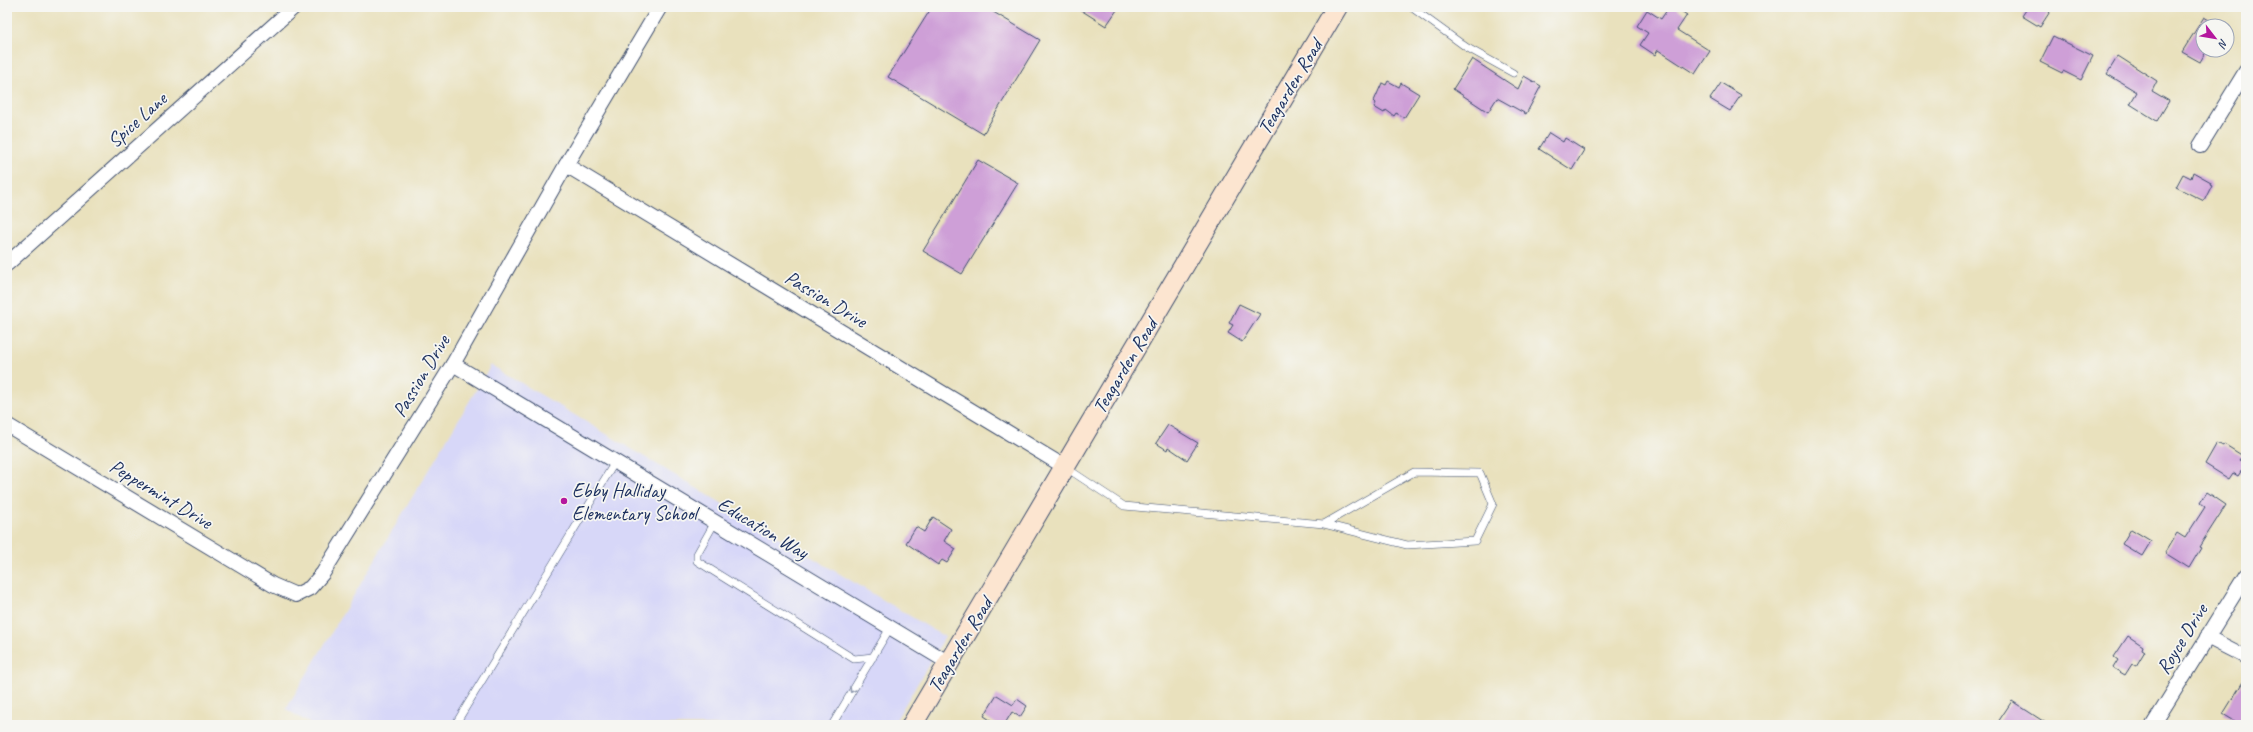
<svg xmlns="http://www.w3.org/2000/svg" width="2253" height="732" font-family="Caveat,sans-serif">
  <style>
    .built { fill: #d7d7f8 }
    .building { fill: #ce9fd7 }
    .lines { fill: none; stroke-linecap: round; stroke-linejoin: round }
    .lane-casing { stroke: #3a4a6c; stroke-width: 8 }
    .street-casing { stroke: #3a4a6c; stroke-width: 16 }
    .secondary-casing { stroke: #3a4a6c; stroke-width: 22 }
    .lane { stroke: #fff; stroke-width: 7 }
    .street { stroke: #fff; stroke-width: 14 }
    .secondary { stroke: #fce5d0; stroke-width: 20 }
    .oneway { stroke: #8d97ae }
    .poi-dot { fill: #b5179e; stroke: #f6f6f2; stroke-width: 1.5 }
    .labels { text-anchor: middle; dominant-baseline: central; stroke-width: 3.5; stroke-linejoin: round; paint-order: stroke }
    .street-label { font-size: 20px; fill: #1b2f5e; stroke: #f6f6f2 }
    .poi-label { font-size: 20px; fill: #1b2f5e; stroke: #f6f6f2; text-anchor: start }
  </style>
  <rect width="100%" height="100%" fill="#f6f6f2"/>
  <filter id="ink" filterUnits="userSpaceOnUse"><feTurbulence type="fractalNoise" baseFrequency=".025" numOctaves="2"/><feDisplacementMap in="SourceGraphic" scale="8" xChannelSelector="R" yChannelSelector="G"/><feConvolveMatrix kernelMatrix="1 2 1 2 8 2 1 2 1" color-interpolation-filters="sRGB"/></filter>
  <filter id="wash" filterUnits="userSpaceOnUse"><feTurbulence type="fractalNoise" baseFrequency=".012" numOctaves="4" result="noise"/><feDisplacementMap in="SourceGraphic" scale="16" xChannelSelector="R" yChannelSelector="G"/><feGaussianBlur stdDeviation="0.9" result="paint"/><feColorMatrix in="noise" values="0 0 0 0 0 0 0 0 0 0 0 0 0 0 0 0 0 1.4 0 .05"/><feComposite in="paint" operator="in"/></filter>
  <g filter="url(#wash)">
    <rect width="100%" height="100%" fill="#e9e1bd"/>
    <path class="built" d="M491 365 945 637 893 725H312L286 709Z"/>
    <g id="blocks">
      <g class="building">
        <path d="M932 7H985L1040 40 983 134 888 77Z"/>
        <path d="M1076 7H1119L1106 26Z"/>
        <path d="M1669 7H1675L1687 15 1677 30 1710 51 1695 74 1658 50 1655 55 1640 45 1648 33 1637 26 1647 10 1661 19Z"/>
        <path d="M2028 7H2053L2040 27 2022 16Z"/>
        <path d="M2204 17 2219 26H2203V50H2207L2200 62 2182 52Z"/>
        <path d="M2053 36 2093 56 2081 80 2063 71 2062 73 2040 62Z"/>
        <path d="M2118 56 2157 81 2152 91 2169 101 2157 121 2130 104 2137 92 2107 74Z"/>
        <path d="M1472 59 1518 89 1524 76 1541 86 1526 114 1497 98 1488 112 1453 89Z"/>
        <path d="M1388 81 1399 87 1401 83 1419 94 1404 118 1396 113 1394 116 1386 110 1384 113 1374 107 1376 103 1374 101 1382 83 1386 85Z"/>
        <path d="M1721 83 1741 95 1730 111 1710 99Z"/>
        <path d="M1549 133 1563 142 1565 138 1584 150 1572 170 1539 149Z"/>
        <path d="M978 160 1018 183 962 274 923 251Z"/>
        <path d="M2193 172 2211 182 2210 184 2212 185 2204 201 2176 187 2183 174 2191 178Z"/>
        <path d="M1239 304 1260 314 1242 342 1228 333 1233 325 1229 323Z"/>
        <path d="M1168 425 1198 443 1187 460 1168 447 1167 450 1156 443Z"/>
        <path d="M2217 443 2223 446 2224 444 2243 456 2240 460 2246 464 2238 476 2233 473 2229 479 2205 464Z"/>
        <path d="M2207 492 2226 505 2199 547 2201 548 2189 568 2165 553 2177 533 2185 538 2205 507 2200 503Z"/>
        <path d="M933 517 951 529 944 541 956 549 947 563 942 560 938 565 906 543 916 527 924 532Z"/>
        <path d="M2131 529 2151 541 2142 556 2122 544Z"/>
        <path d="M2128 636 2143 646 2142 649 2145 651 2136 666 2132 664 2125 675 2113 668 2118 660 2114 657Z"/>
        <path d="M2246 677V725H2241L2223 714Z"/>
        <path d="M997 695 1013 705 1017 699 1027 706 1020 717 1012 712 1004 725H998L984 716Z"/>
        <path d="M2012 701 2049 725H1996Z"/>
      </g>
    </g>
  </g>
  <g filter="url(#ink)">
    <use href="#blocks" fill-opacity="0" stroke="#3a4a6c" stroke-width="1"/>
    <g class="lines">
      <defs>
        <g id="lane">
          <path d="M1411 7 1466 47 1513 73"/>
          <path d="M1065 467 1124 506 1324 524 1407 545 1475 541 1493 504 1480 473 1414 472 1324 524"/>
          <path d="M715 522 697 554V561L854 659 873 657"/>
          <path d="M455 725 615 462"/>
          <path d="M832 725 890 628"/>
        </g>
        <g id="street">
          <path d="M2200 146 2246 71"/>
          <path d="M566 165 1065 467"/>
          <path d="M7 264 294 7"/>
          <path d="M453 364 949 663"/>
          <path d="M7 425 273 585 296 595 310 588 323 573 453 364 566 165 660 7"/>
          <path d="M2207 637 2246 657"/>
          <path d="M2153 725 2246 575"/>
        </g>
        <path id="secondary" d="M912 725 1337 7"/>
      </defs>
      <use href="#lane" class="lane-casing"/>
      <use href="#street" class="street-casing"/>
      <use href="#secondary" class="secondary-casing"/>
      <use href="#lane" class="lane"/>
      <use href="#street" class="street"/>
      <use href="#secondary" class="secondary"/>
    </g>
    <defs><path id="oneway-chevron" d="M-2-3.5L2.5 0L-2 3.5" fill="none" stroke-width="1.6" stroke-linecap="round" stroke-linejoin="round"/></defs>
    <use class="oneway" href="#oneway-chevron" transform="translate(852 690) rotate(121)"/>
  </g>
  <circle class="poi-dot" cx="564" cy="501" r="4"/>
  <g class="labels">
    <g class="street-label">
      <text transform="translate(1290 87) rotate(-59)">Teagarden Road</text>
      <text transform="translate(137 120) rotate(-42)">Spice Lane</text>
      <text transform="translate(826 299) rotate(31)">Passion Drive</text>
      <text transform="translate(1125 366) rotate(-59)">Teagarden Road</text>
      <text transform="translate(421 376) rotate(-59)">Passion Drive</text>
      <text transform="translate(161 494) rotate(31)">Peppermint Drive</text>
      <text transform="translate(763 528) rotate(31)">Education Way</text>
      <text transform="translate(2182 639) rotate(-58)">Royce Drive</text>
      <text transform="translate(960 645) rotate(-59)">Teagarden Road</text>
    </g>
    <g class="poi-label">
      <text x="572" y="490">Ebby Halliday<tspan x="572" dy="23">Elementary School</tspan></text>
    </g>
  </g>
  <rect width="2253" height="732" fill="none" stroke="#f6f6f2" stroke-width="24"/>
  <g transform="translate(2215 38) rotate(121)"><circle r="19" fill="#f6f6f2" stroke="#9ea6b7"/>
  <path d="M0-3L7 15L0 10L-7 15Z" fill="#b5179e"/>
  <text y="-6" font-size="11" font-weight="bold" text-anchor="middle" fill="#1b2f5e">N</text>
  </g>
</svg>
